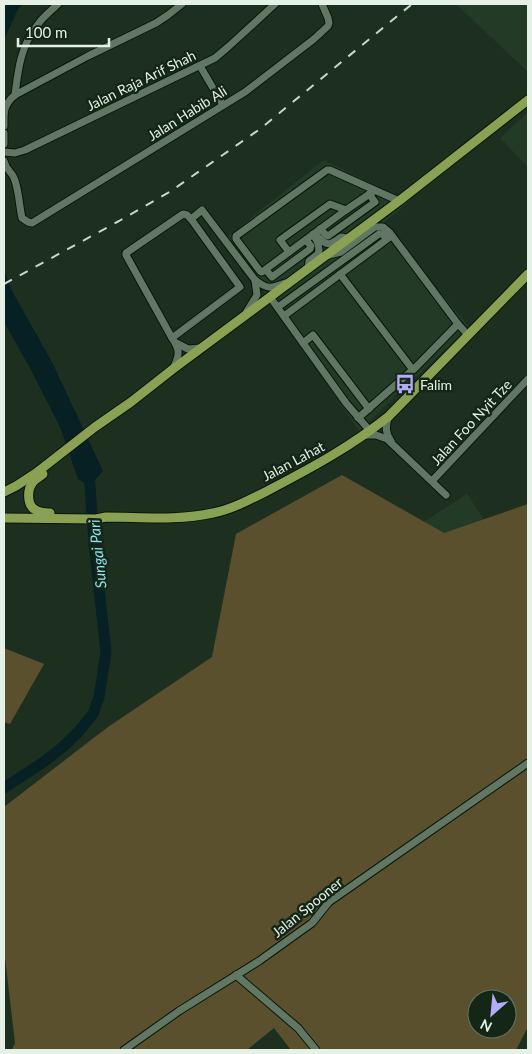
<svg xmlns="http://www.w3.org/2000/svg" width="532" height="1054" font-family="Lato,sans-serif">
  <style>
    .built { fill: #233b26 }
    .green { fill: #5b502d; fill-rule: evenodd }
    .water { fill: #062023 }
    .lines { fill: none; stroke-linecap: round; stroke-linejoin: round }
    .river { stroke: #062023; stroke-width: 11 }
    .minor-casing { stroke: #061709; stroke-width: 9 }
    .major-casing { stroke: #061709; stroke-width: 11 }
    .minor { stroke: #627664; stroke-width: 7 }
    .major { stroke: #8aa154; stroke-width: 9 }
    .rail { stroke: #cad6cb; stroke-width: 2; stroke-dasharray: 9 9; stroke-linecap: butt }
    .labels { text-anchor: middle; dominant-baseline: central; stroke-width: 5; stroke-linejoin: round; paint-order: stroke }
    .street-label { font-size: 14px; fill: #e5f0e6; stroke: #142616 }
    .poi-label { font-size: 14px; fill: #e5f0e6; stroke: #142616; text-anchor: start }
    .water-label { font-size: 15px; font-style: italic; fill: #8be1ea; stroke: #142616 }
  </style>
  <rect width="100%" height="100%" fill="#1d3020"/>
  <g class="built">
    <path d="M456 4H528V72Z"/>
    <path d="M528 112V167L500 138Z"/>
    <path d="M324 160 409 202 383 223 469 327 359 431 227 237Z"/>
    <path d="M467 494 486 523 381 549Z"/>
  </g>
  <g class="green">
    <path d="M342 475 444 533 528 504V1027L516 1050H291L274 1028 247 1050H12L15 1043 4 949V807L108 727 212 657 236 534ZM477 999H507V1029H477Z"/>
    <path d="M4 648 44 664 10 724 4 722Z"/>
  </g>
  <g class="water">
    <path d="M4 4H23L18 9 4 40Z"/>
    <path d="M4 270 11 289 52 362 103 471 90 486 78 479 60 427 31 370 4 322Z"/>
  </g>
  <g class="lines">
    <path class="river" d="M4 788 45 761 64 746 80 730 93 714 99 697 106 652 94 543 89 472"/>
    <defs>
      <g id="minor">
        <path d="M200 66 223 105"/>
        <path d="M15 95C18 69 21 44 39 23 44 16 52 10 58 4"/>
        <path d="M4 126C4 112 3 105 15 95L88 56 156 23 168 15 182 4"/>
        <path d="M4 133V144"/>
        <path d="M4 152 15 153 25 150 215 58 228 47 275 4"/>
        <path d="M4 161C6 170 11 171 14 178 19 190 19 205 22 218L28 222 32 223 245 92 314 39 328 26 329 23 328 18 322 4"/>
        <path d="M374 191 346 210 262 272 260 271 236 239V236L327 170H330L399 201"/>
        <path d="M183 214 187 215 191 219 240 287 172 338 126 255V253Z"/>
        <path d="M191 219 202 210 255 280C267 289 270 289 285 283"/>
        <path d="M320 229 325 234 328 236 375 202 369 194"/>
        <path d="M289 252 280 240 330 204 346 210"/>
        <path d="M329 255 341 252 375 227H383L390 233 458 324 468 335"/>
        <path d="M308 269 309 261 318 254 319 250 318 243 313 234C328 242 323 250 341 237L348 238"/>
        <path d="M266 270 272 277 310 249 311 246 306 240"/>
        <path d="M340 274 413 370"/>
        <path d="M270 297 346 403 370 431"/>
        <path d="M278 307 379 234H383L386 239"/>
        <path d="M247 311 257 295 255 280"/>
        <path d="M284 316 390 237"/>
        <path d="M172 338C181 351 179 356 173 369"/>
        <path d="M176 343 188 349 201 348"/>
        <path d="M303 343 313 335 369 409"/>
        <path d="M389 416C385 425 385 433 391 441"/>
        <path d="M358 418 417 366 458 324"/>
        <path d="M366 435H376L387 439 446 495"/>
        <path d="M432 481 528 379"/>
        <path d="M236 975 298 1028 316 1050"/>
        <path d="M124 1050 179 1011 259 961 312 923 329 902 528 763"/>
      </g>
      <g id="major">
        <path d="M43 474C40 477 35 479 33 482 27 489 27 504 34 509 39 513 45 513 50 513"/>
        <path d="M4 492 16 486 36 473 95 427 131 402 173 369 399 201 528 100"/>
        <path d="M4 518 96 519 106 517C141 517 178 521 213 513 233 509 251 499 269 490 311 468 352 446 389 416L528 274"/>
      </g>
    </defs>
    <use href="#minor" class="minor-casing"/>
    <use href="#major" class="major-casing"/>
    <use href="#minor" class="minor"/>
    <use href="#major" class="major"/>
    <path class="rail" d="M4 284 119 221 171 191 214 161 260 129 412 4"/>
  </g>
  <defs>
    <symbol id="bus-bare" viewBox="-9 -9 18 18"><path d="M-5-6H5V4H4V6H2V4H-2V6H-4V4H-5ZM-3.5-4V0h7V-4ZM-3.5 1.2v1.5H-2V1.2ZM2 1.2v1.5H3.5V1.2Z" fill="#b4acf9" stroke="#142616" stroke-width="2.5" paint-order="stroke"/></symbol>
  </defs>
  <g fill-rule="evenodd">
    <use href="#bus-bare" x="391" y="370" width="28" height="28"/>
  </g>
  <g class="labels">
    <g class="street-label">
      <text transform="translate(141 80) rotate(-26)">Jalan Raja Arif Shah</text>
      <text transform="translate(187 113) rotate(-32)">Jalan Habib Ali</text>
      <text transform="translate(471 422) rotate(-47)">Jalan Foo Nyit Tze</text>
      <text transform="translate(293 461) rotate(-28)">Jalan Lahat</text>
      <text transform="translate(307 907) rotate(-39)">Jalan Spooner</text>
    </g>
    <g class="poi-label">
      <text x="420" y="384">Falim</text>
    </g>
    <g class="water-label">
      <text transform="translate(97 554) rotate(-96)">Sungai Pari</text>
    </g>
  </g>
  <rect width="532" height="1054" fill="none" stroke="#e5f0e6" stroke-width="10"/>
  <g transform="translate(492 1014) rotate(207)"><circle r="24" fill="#142616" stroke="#687769"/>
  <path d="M0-4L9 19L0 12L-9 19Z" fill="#b4acf9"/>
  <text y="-8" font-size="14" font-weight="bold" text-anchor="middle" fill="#e5f0e6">N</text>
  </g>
  <path d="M18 38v8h91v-8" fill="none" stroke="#e5f0e6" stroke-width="2.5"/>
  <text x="25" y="38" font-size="15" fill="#e5f0e6" stroke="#142616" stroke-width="4" paint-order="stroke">100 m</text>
</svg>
